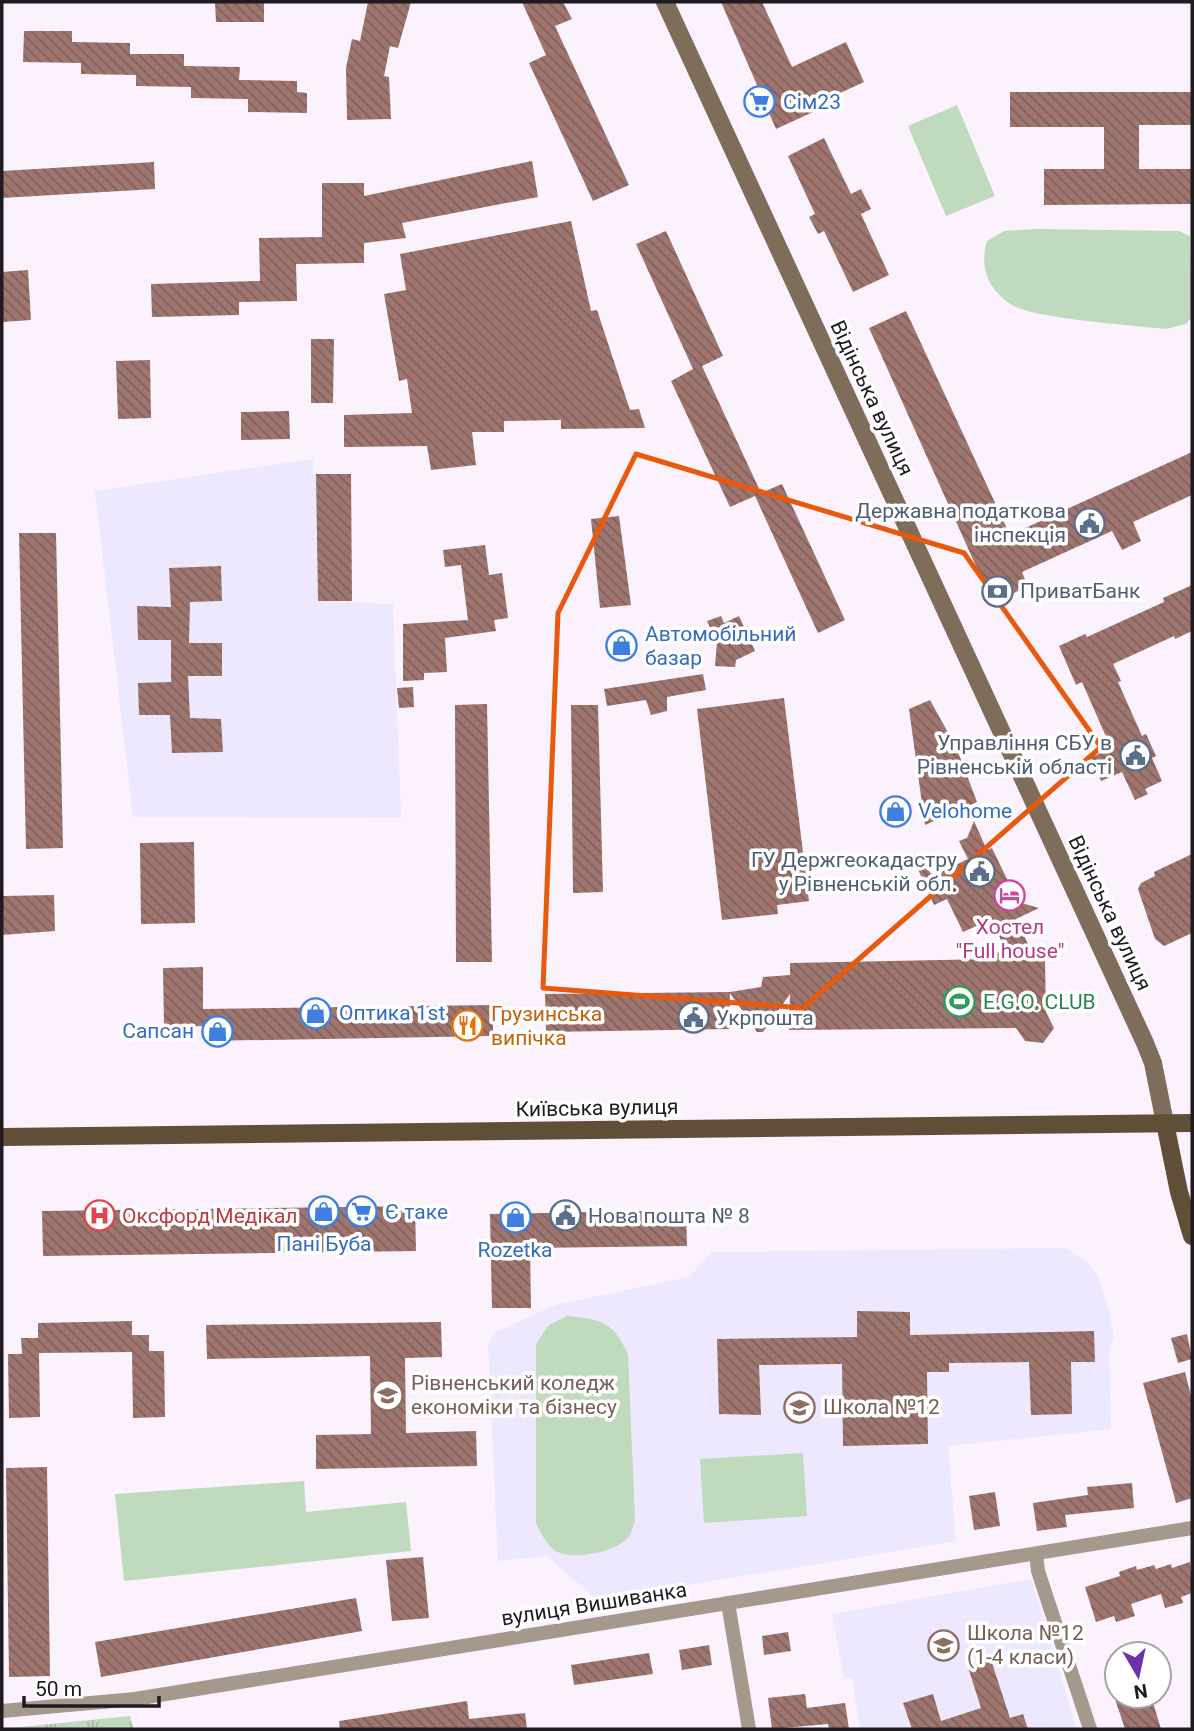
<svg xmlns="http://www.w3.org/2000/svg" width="1194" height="1731" font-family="Roboto,sans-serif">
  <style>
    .education { fill: #eee8fe }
    .grass { fill: url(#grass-tufts) }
    .garden { fill: #bfdabc }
    .building { fill: url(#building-back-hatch) }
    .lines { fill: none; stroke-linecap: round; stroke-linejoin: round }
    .street { stroke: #a4998c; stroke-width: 14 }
    .secondary { stroke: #7d6d5a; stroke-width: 18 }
    .primary { stroke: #614e37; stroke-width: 18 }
    .marked { fill: none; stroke: #e8590c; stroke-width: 5; stroke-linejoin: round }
    .labels { text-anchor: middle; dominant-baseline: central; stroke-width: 7; stroke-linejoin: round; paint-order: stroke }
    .shop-label { font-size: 21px; fill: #366cbe; stroke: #fff; text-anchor: start }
    .street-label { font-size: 21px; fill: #1f1b20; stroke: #fff }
    .service-label { font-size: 21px; fill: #4e5e75; stroke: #fff; text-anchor: end }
    .hotel-label { font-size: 21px; fill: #b23c85; stroke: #fff }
    .leisure-label { font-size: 21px; fill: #27864d; stroke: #fff; text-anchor: start }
    .food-label { font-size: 21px; fill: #c56008; stroke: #fff; text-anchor: start }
    .health-label { font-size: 21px; fill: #be3a42; stroke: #fff; text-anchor: start }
    .education-label { font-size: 21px; fill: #785e54; stroke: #fff; text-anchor: start }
  </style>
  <defs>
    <pattern id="grass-tufts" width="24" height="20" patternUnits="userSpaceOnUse" patternTransform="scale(1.75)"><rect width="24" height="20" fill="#bfdabc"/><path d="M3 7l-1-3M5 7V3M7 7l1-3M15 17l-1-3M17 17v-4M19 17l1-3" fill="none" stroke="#a4baa1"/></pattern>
    <pattern id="building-back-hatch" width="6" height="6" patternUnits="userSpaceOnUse" patternTransform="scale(1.75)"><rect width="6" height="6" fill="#9e766f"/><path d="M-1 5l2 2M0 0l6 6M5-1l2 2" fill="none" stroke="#80605b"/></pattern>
  </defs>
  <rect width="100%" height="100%" fill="#fbf2fd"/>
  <g class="education">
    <path d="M313 459V474H316L318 601 393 604 401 818 133 817 95 491Z"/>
    <path d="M1066 1248 1086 1261 1098 1276 1109 1310 1114 1337 1109 1348 1111 1429 948 1446 956 1541 597 1600 547 1556 498 1561 488 1344 496 1332 555 1305 689 1277 712 1252Z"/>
    <path d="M1031 1579 1077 1729H860L852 1677 844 1679 832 1614Z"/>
  </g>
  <path class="grass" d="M130 1716 134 1729H2Z"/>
  <g class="garden">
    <path d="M957 105 995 196 946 216 908 126Z"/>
    <path d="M1036 229 1179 231 1190 236 1192 317 1186 324 1166 329C1132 325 1037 319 1012 305 988 290 979 267 987 241L1004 231Z"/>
    <path d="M567 1316C602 1319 613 1322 628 1354L635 1520C633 1525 632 1533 629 1536 618 1552 578 1559 560 1553 548 1549 541 1533 536 1523V1344L549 1325Z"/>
    <path d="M803 1453 807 1516 704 1523 700 1459Z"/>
    <path d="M304 1481 306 1512 406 1502 411 1551 124 1581 115 1494Z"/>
  </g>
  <g class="building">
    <path d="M215 2H264V22H216Z"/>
    <path d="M368 2H411L398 48 390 46 384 76 389 77 391 119 347 120 346 68 352 39 360 41Z"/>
    <path d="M522 2H563L572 19 555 26 629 185 593 201 529 63 546 55Z"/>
    <path d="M721 2H762L792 67 846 42 864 82 810 107 813 112 776 129Z"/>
    <path d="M24 31H72V42L130 43V54H184V66L240 67 239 80 297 81V92L307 93V113L248 112V99L191 98V87L136 86V75L81 74V63L23 62Z"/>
    <path d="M1010 92H1192V125H1139V169H1192V204L1044 205V169H1104V127H1010Z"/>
    <path d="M824 138 851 194 861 189 871 209 861 214 889 275 853 292 824 231 818 234 809 217 815 214 788 156Z"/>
    <path d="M532 161 538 197 402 223 406 238 364 243V263L296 264 297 301 239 302V315L152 317 151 284 260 281 259 238 322 237V183H364V196Z"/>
    <path d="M154 162 155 189 2 198V171Z"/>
    <path d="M571 221 591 311 597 310 630 410 639 409 645 428 561 429V420L504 421V432H472L476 465 431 470 427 446 344 447V415L412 413 407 379 399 381 384 294 406 290 400 254Z"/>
    <path d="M666 231 723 356 702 366 761 493 782 484 845 620 818 633 755 496 730 507 671 381 693 369 636 244Z"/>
    <path d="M28 270 31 320 2 322V272Z"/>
    <path d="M906 311 1010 535 1192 452V495L1133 522 1141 541 1122 550 1112 531 1022 572 1027 585 1011 595 999 600 989 595 869 328Z"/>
    <path d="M311 339H334L333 403H311Z"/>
    <path d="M150 360 151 418 118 419 116 361Z"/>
    <path d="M289 411 290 439 241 440V412Z"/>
    <path d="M316 474H351L352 601H318Z"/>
    <path d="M619 516 631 605 600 608 591 519Z"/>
    <path d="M19 533H56L63 848 26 849Z"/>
    <path d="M485 545 489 575 502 573 508 618 494 620 496 631 445 638 447 672 424 673V680L403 681V624L468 620 461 565 445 567 443 550Z"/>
    <path d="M221 566 222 601 190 602 189 643H222V676H188L190 718 221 719 223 752 172 753 170 715H139L138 683 171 682V640H138L137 606 171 607 169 568Z"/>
    <path d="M1192 585V631L1175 639 1174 636 1113 664 1121 681 1118 682 1142 736 1146 734 1156 756 1152 758 1162 781 1145 789 1148 794 1135 800 1122 772 1101 781 1090 758 1111 748 1082 682 1076 685 1059 646 1085 634 1087 637 1164 602 1163 598Z"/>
    <path d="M721 616 724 623 739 616 755 651 736 660 735 667 715 666 717 642 707 621Z"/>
    <path d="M703 674 706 690 667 697V711L651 715 646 700 607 706 604 689Z"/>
    <path d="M413 687 414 707 399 708 397 688Z"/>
    <path d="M784 698 809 901 777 905 778 914 722 920 697 709Z"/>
    <path d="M930 700 957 749 977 802 925 825 909 709Z"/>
    <path d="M487 704 492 962H456L455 705Z"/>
    <path d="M571 705H598L603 892 573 893Z"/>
    <path d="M974 821 987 850 992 848 1018 902 1039 908 1016 919 1028 944 1029 961 1045 960 1046 1012 1054 1028 1043 1043 1025 1041 1016 1028 789 1030 790 994 763 1032H757L730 993V1029L546 1032 545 994 730 992 761 987 763 977 790 975V963L992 959V952H1006L992 919 963 932 947 899 934 905 912 856 915 854 933 876 968 859 959 841 967 838Z"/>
    <path d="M194 842 195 923 141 924 140 843Z"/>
    <path d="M1192 854V933L1164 946 1155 939 1138 889 1141 883 1155 876 1154 872Z"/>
    <path d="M54 895 55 931 2 935V896Z"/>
    <path d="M203 967V1009L493 1005V1036L204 1041V1026L164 1027 163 968Z"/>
    <path d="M415 1206 416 1251 43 1256 42 1211Z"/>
    <path d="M686 1210 687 1246 530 1248 531 1308H492L490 1214Z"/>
    <path d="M857 1311 910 1312V1335L1094 1331 1095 1362H1071L1072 1414 1031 1415 1029 1362 949 1363V1372H927L928 1444 843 1446 842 1364 759 1365 761 1415 719 1414 717 1339 857 1337Z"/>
    <path d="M132 1321V1335H149V1351H164L165 1417 133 1418 132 1352 39 1353 40 1417 9 1418 8 1354H22L21 1338H38V1323Z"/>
    <path d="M441 1322 442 1357 405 1358 406 1433 476 1431 477 1466 316 1469V1435L371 1434 370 1356 207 1359 206 1325Z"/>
    <path d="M1187 1334 1192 1359 1178 1363 1171 1338Z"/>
    <path d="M1185 1372 1192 1400V1498L1176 1503 1143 1383Z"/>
    <path d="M47 1467 50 1676 9 1677 6 1468Z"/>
    <path d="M1132 1483 1134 1508 1065 1515 1067 1527 1037 1531 1033 1503 1088 1495 1087 1487Z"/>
    <path d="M995 1492 1000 1526 974 1530 969 1496Z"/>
    <path d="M423 1557 429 1618 392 1621 386 1560Z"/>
    <path d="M1190 1562 1192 1593 1181 1597 1183 1603 1165 1608 1161 1594 1131 1604 1135 1616 1116 1622 1114 1616 1096 1622 1085 1587 1120 1576 1119 1572 1136 1566 1137 1570 1154 1565 1156 1569 1171 1564 1172 1568Z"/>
    <path d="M356 1598 362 1631 101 1677 95 1642Z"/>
    <path d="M788 1632 791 1651 764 1655 762 1636Z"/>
    <path d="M709 1645 712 1665 682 1670 679 1650Z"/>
    <path d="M649 1653 653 1674 574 1685 571 1665Z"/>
    <path d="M991 1660 1010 1718 1023 1714 1028 1729H912L903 1703 933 1694 941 1721 981 1708 968 1667Z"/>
    <path d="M805 1694 807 1708 845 1703 849 1729H829L828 1724 772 1729 768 1698Z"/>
    <path d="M1114 1696H1151L1161 1729H1125Z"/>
    <path d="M467 1701 469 1719 525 1713 527 1729H340L339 1721Z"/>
  </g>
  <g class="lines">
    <g class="street">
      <path d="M1036 1554 1038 1571 1090 1729"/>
      <path d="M728 1603 749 1729"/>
      <path d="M2 1711 135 1699 1192 1528"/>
    </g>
    <path class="secondary" d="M665 2 1145 1043 1153 1063 1165 1123"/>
    <g class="primary">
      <path d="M1165 1123 1179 1192 1192 1236"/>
      <path d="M2 1137 1192 1123"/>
    </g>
  </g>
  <path class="marked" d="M636 454 964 553 1101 747 803 1008 543 988 558 613Z"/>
  <defs>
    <symbol id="supermarket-ring" viewBox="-11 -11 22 22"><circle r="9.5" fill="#fff" stroke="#3f7fe0" stroke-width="1.5"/><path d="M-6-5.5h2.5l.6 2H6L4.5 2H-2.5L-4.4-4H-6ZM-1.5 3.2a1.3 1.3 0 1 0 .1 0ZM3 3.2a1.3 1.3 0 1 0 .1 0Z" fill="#3f7fe0"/></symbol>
    <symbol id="civic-ring" viewBox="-11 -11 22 22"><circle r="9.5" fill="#fff" stroke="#5c6f8a" stroke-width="1.5"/><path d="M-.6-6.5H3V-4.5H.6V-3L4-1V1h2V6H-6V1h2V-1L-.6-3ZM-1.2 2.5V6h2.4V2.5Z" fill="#5c6f8a"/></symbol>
    <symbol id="bank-ring" viewBox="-11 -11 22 22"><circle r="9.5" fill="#fff" stroke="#5c6f8a" stroke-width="1.5"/><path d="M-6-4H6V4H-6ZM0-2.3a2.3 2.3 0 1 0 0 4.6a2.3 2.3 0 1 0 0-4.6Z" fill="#5c6f8a"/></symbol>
    <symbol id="shop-ring" viewBox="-11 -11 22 22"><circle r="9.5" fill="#fff" stroke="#3f7fe0" stroke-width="1.5"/><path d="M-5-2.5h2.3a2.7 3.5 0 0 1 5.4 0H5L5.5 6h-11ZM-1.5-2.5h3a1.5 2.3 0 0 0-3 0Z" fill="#3f7fe0"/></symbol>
    <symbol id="hotel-ring" viewBox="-11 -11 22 22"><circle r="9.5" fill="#fff" stroke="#d1479c" stroke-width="1.5"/><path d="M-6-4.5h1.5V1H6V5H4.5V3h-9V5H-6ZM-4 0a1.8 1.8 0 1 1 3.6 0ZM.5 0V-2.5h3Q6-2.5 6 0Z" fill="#d1479c"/></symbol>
    <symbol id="stadium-ring" viewBox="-11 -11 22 22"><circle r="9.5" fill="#fff" stroke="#2e9e5b" stroke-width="1.5"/><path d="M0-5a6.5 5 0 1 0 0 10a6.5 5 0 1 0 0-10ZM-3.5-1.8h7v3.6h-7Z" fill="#2e9e5b"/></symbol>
    <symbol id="restaurant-ring" viewBox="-11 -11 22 22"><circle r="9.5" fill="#fff" stroke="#e8710a" stroke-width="1.5"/><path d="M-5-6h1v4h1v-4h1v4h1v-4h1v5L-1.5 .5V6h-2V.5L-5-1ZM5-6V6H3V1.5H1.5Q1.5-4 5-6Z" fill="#e8710a"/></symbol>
    <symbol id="hospital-ring" viewBox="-11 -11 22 22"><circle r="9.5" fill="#fff" stroke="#e0444e" stroke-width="1.5"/><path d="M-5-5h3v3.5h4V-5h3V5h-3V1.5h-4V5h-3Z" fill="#e0444e"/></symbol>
    <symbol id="university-ring" viewBox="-11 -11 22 22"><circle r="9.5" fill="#fff" stroke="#8d6e63" stroke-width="1.5"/><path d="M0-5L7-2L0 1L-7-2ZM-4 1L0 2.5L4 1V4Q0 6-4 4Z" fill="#8d6e63"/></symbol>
    <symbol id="school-ring" viewBox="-11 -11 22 22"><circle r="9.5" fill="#fff" stroke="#8d6e63" stroke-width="1.5"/><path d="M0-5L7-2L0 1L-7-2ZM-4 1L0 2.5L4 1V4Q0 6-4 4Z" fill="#8d6e63"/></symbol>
  </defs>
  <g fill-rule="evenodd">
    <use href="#supermarket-ring" x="742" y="84" width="35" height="35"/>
    <use href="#civic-ring" x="1072" y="506" width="35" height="35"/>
    <use href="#bank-ring" x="980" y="574" width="35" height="35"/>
    <use href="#shop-ring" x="604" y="628" width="35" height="35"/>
    <use href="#civic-ring" x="1118" y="738" width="35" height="35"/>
    <use href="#shop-ring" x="878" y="794" width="35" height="35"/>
    <use href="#civic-ring" x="962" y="854" width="35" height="35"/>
    <use href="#hotel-ring" x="992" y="878" width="35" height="35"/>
    <use href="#stadium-ring" x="942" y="984" width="35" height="35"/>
    <use href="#shop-ring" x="298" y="996" width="35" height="35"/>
    <use href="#civic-ring" x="676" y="1000" width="35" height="35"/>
    <use href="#restaurant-ring" x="450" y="1008" width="35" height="35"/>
    <use href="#shop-ring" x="200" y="1014" width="35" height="35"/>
    <use href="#shop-ring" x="306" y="1194" width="35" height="35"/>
    <use href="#supermarket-ring" x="344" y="1194" width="35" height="35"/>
    <use href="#hospital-ring" x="82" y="1198" width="35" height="35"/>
    <use href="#civic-ring" x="548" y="1198" width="35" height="35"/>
    <use href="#shop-ring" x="498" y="1200" width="35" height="35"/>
    <use href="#university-ring" x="370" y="1378" width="35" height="35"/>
    <use href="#school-ring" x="782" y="1390" width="35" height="35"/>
    <use href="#school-ring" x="926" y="1628" width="35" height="35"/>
  </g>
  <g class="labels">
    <g class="shop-label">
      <text x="783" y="102">Сім23</text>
      <text x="645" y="634">Автомобільний<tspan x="645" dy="24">базар</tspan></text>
      <text x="918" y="811">Velohome</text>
      <text x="339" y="1013">Оптика 1st</text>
      <text x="194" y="1031" text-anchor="end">Сапсан</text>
      <text x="385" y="1212">Є таке</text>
      <text x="324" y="1244" text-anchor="middle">Пані Буба</text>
      <text x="515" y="1250" text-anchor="middle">Rozetka</text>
    </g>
    <g class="street-label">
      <text transform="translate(872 398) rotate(65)">Відінська вулиця</text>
      <text transform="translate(1110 913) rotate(65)">Відінська вулиця</text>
      <text transform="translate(597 1108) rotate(-1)">Київська вулиця</text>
      <text transform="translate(594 1604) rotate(-9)">вулиця Вишиванка</text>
    </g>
    <g class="service-label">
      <text x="1066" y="511">Державна податкова<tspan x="1066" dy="24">інспекція</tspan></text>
      <text x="1020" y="591" text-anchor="start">ПриватБанк</text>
      <text x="1112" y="743">Управління СБУ в<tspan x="1112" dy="24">Рівненській області</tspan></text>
      <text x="957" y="860">ГУ Держгеокадастру<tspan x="957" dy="24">у Рівненській обл.</tspan></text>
      <text x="716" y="1018" text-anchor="start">Укрпошта</text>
      <text x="588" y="1216" text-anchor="start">Нова пошта № 8</text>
    </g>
    <g class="hotel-label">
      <text x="1010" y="927">Хостел<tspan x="1010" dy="24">"Full house"</tspan></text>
    </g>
    <g class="leisure-label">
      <text x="983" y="1002">E.G.O. CLUB</text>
    </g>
    <g class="food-label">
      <text x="491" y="1014">Грузинська<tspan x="491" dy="24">випічка</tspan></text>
    </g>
    <g class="health-label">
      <text x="122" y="1216">Оксфорд Медікал</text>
    </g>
    <g class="education-label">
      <text x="411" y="1383">Рівненський коледж<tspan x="411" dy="24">економіки та бізнесу</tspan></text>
      <text x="823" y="1407">Школа №12</text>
      <text x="967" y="1633">Школа №12<tspan x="967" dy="24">(1-4 класи)</tspan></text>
    </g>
  </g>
  <rect width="1194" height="1731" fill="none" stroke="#1f1b20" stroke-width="7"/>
  <g transform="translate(1138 1675) rotate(171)"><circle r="33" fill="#ffffff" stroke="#a5a4a6" stroke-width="2"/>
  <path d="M0-5L12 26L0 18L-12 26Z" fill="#6c32a9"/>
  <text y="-10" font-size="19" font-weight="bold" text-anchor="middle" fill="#1f1b20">N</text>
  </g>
  <path d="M24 1696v10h135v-10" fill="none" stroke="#1f1b20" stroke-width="3.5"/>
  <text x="35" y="1696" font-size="21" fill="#1f1b20" stroke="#ffffff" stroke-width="5" paint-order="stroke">50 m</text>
</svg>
